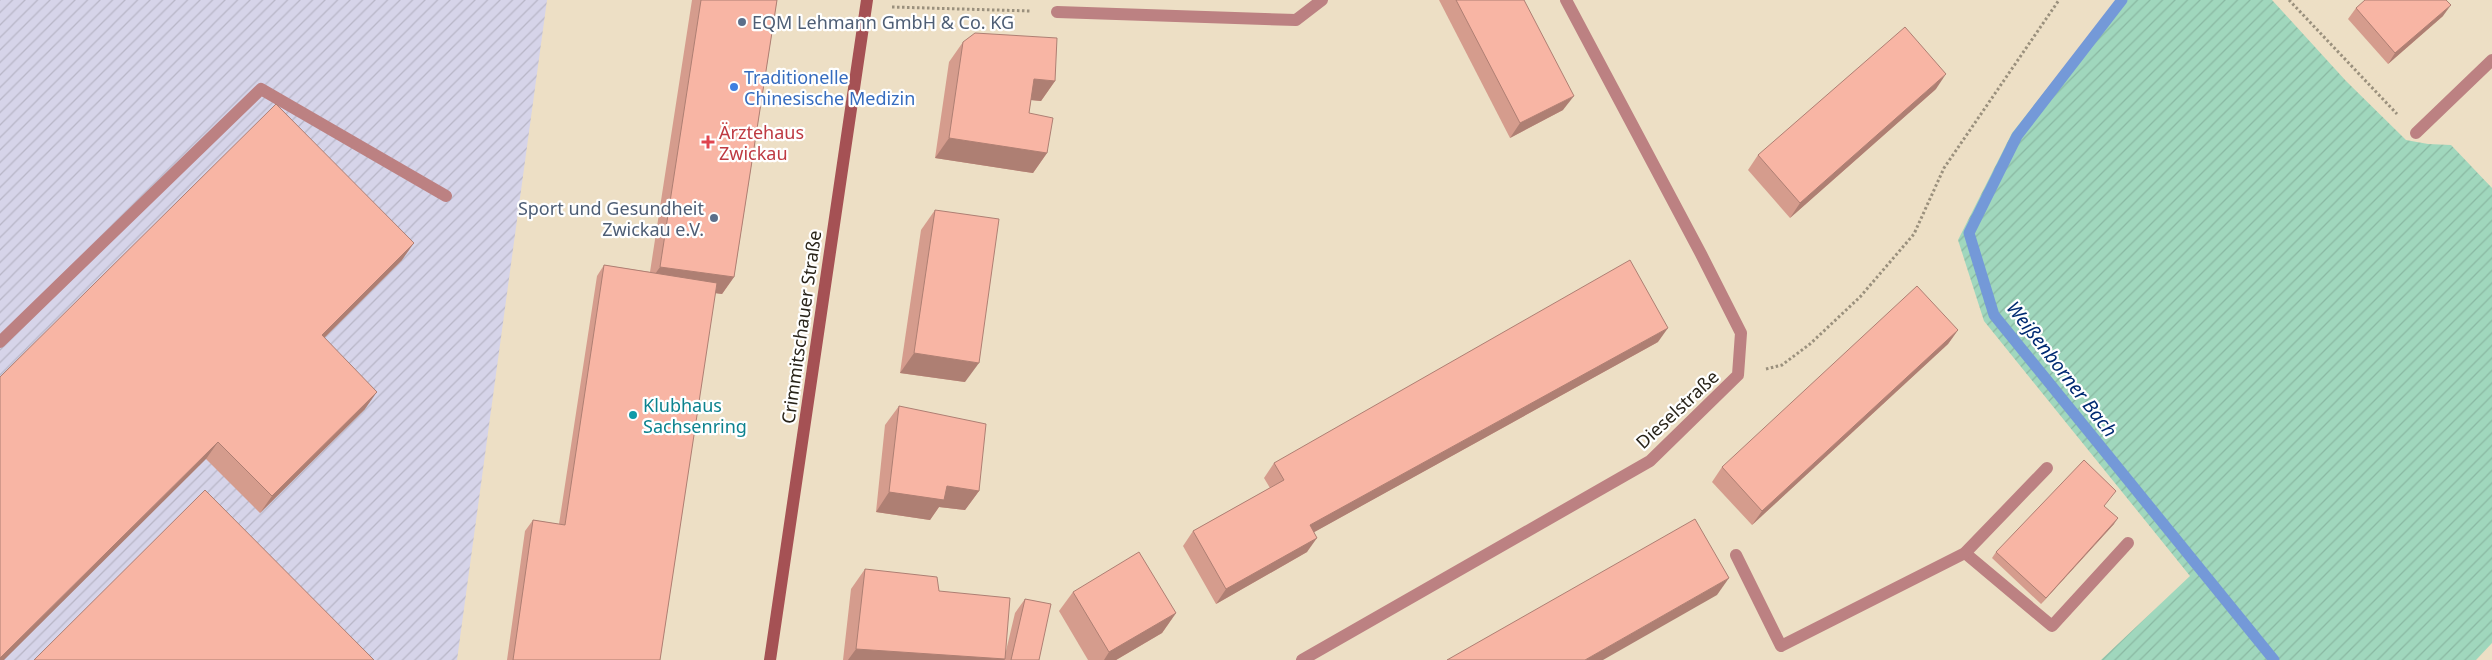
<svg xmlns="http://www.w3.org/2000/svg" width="2492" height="660" font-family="'Noto Sans',sans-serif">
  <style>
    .industrial { fill: url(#industrial-furrows) }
    .garden { fill: url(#garden-furrows) }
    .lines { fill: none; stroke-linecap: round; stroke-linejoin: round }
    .stream { stroke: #7499d8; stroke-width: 11 }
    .path { stroke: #9a907d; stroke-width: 3; stroke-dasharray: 2.5 2.5; stroke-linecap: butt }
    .service { stroke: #bc8182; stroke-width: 12 }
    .minor { stroke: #bc8182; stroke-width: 12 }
    .secondary { stroke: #a55154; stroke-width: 12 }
    .wall { fill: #d59c8d }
    .shaded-wall { fill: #ae7f73 }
    .building { fill: #f8b5a4; stroke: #ae7f73 }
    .service-dot { fill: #5c6f8a; stroke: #fff; stroke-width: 2 }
    .shop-dot { fill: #3f7fe0; stroke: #fff; stroke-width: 2 }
    .health-dot { fill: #e0444e; stroke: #fff; stroke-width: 2 }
    .culture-dot { fill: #0f9aa8; stroke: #fff; stroke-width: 2 }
    .labels { text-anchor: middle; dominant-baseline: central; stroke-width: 4.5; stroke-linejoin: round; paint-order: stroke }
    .service-label { font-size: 18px; fill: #4e5e75; stroke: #fff; text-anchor: start }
    .shop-label { font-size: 18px; fill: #366cbe; stroke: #fff; text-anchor: start }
    .health-label { font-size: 18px; fill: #be3a42; stroke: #fff; text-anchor: start }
    .street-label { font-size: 18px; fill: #29241a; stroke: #fff }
    .culture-label { font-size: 18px; fill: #0d838f; stroke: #fff; text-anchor: start }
    .water-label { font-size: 19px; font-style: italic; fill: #002a72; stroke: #fff }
  </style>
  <defs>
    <pattern id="industrial-furrows" width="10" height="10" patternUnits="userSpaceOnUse" patternTransform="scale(1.25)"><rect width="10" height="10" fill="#d6d4e9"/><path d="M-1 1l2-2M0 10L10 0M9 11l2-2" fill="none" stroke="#b8b6c7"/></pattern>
    <pattern id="garden-furrows" width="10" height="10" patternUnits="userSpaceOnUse" patternTransform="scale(1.25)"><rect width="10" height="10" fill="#a0d7bd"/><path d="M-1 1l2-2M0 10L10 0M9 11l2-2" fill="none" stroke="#8ab8a2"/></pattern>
  </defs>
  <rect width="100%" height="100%" fill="#eddfc5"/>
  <path class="industrial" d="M0 0H547L457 660H0Z"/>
  <path class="garden" d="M2117 0H2272L2346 81 2406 140 2428 144 2451 145 2492 188V643L2476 660H2101L2190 576 1984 321 1958 240 2012 133Z"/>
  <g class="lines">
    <path class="stream" d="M2122 0 2017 136 1969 233 1994 315 2274 660"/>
    <g class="path">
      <path d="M2289 0 2397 114"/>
      <path d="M892 7 1030 11"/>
      <path d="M1766 369 1782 365 1810 344 1860 297 1914 234 1944 168 2059 0"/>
    </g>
    <g class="service">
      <path d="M1057 12 1296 20 1322 0"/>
      <path d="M0 342 261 89 446 196"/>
      <path d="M1965 553 2052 626 2128 543"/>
      <path d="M1736 555 1781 646 1965 553 2047 468"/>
    </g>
    <g class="minor">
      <path d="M2416 133 2492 60"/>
      <path d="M1302 660 1650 461 1738 375 1741 333 1701 254 1566 0"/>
    </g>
    <path class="secondary" d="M770 660 867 0"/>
  </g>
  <g class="wall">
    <path d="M692 0H777L734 277 722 294 715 293 660 660H507L525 531 533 520 559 524 597 276 604 265 650 272Z"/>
    <path d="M1439 0H1524L1563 110 1510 138Z"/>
    <path d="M2356 8 2443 16 2388 64 2348 19Z"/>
    <path d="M963 42 1055 81 1041 101 1031 100 1029 113 1047 153 1033 173 935 158 949 62Z"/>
    <path d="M1936 89 1790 218 1748 170 1758 155Z"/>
    <path d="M935 210 965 382 900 373 921 230Z"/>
    <path d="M402 260 324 338 365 409 260 513 206 459 0 377Z"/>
    <path d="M1958 330 1948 344 1752 525 1712 482 1722 467Z"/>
    <path d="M1658 342 1314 532 1307 552 1216 604 1183 546 1193 531 1270 488 1264 478 1274 463Z"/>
    <path d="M899 406 979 491 965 510 939 507 930 520 876 512 885 425Z"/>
    <path d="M2104 506 2114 524 2041 604 1992 558 1996 552Z"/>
    <path d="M865 569 1005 655 1015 613 1025 599 1039 660H843L851 589Z"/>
    <path d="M1073 592 1176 613 1162 633 1116 660H1088L1059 611Z"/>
  </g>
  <g class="shaded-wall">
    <path d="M2451 5 2443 16 2388 64 2395 53Z"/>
    <path d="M1946 74 1936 89 1790 218 1800 203Z"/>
    <path d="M1034 79 1055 81 1041 101 1020 99Z"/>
    <path d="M1574 96 1563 110 1510 138 1520 123Z"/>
    <path d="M949 138 1047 153 1033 173 935 158Z"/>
    <path d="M414 243 402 260 310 352 322 335Z"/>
    <path d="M660 267 734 277 722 294 648 284Z"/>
    <path d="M1668 328 1658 342 1300 540 1310 525Z"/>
    <path d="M1958 330 1948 344 1752 525 1762 511Z"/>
    <path d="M914 353 979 363 965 382 900 373Z"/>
    <path d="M377 392 365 409 260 513 272 496Z"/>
    <path d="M218 442 206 459 4 660H0V658Z"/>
    <path d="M947 486 979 491 965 510 939 507 930 520 876 512 889 492Z"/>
    <path d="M2118 518 2114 524 2041 604 2046 598Z"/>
    <path d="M1317 538 1307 552 1216 604 1226 589Z"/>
    <path d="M1729 578 1717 595 1603 660H1585Z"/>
    <path d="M1176 613 1162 633 1116 660H1104L1109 652Z"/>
    <path d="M856 649 1005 659 1004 660H848Z"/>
  </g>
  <g class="building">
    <path d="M701 0H777L734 277 660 267Z"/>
    <path d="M1456 0H1524L1574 96 1520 123Z"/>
    <path d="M2365 0H2446L2451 5 2395 53 2356 8Z"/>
    <path d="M1905 27 1946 74 1800 203 1758 155Z"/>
    <path d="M975 33 1057 38 1055 81 1034 79 1029 113 1053 118 1047 153 949 138 963 42Z"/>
    <path d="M276 104 414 243 322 335 377 392 272 496 218 442 0 658V377Z"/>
    <path d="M935 210 999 219 979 363 914 353Z"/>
    <path d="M1630 260 1668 328 1310 525 1317 538 1226 589 1193 531 1284 480 1274 463Z"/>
    <path d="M604 265 717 283 660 660H513L533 520 565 525Z"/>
    <path d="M1917 286 1958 330 1762 511 1722 467Z"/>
    <path d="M899 406 986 424 979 491 947 486 944 500 889 492Z"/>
    <path d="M2084 460 2116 491 2104 506 2118 518 2046 598 1996 552Z"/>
    <path d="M205 490 374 660H34Z"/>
    <path d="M1695 519 1729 578 1585 660H1447Z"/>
    <path d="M1139 552 1176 613 1109 652 1073 592Z"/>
    <path d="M865 569 937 577 939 591 1010 598 1005 659 856 649Z"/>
    <path d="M1025 599 1051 604 1039 660H1011Z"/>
  </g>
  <g class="service-dot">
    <circle cx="742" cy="22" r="5"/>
    <circle cx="714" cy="218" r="5"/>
  </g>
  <circle class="shop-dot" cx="734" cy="87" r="5"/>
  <path class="health-dot" d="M705.5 134.5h5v5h5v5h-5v5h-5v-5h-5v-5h5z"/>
  <circle class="culture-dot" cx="633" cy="415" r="5"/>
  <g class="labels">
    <g class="service-label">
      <text x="752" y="22">EQM Lehmann GmbH &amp; Co. KG</text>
      <text x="704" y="208" text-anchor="end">Sport und Gesundheit<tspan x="704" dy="21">Zwickau e.V.</tspan></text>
    </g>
    <g class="shop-label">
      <text x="744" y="77">Traditionelle<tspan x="744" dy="21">Chinesische Medizin</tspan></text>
    </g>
    <g class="health-label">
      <text x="719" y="132">Ärztehaus<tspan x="719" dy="21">Zwickau</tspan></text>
    </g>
    <g class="street-label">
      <text transform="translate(801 327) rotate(-82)">Crimmitschauer Straße</text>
      <text transform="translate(1677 409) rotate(-43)">Dieselstraße</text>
    </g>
    <g class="culture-label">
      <text x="643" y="405">Klubhaus<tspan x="643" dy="21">Sachsenring</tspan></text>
    </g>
    <g class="water-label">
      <text transform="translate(2062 369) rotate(52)">Weißenborner Bach</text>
    </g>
  </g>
</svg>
